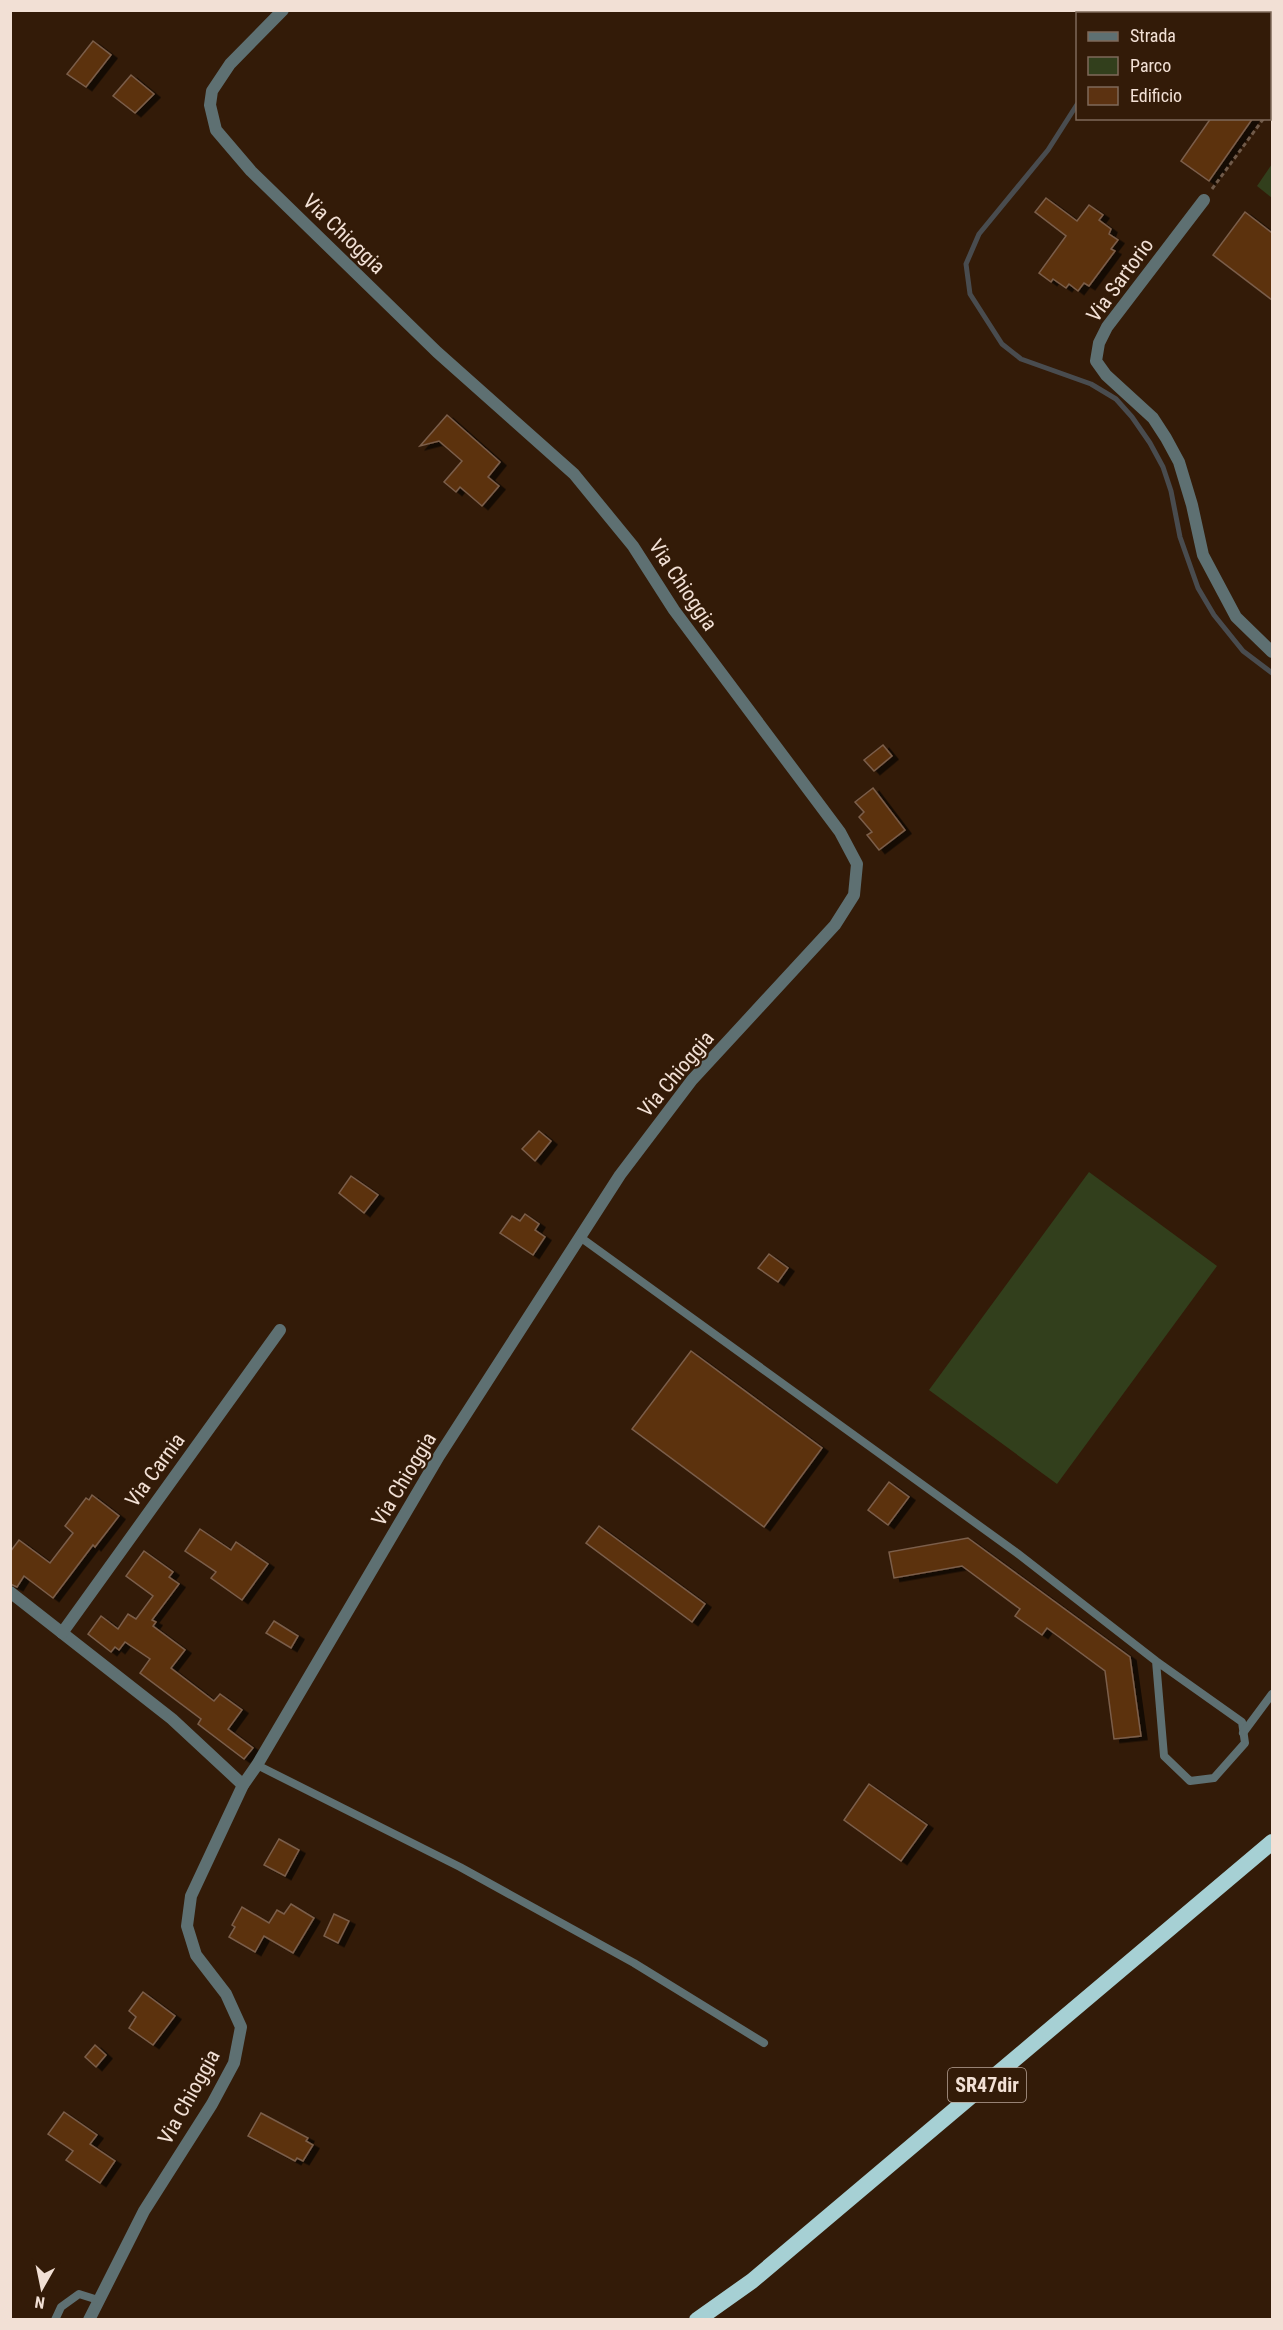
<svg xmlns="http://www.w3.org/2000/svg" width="1283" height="2330" font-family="'Roboto Condensed',sans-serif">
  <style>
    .green { fill: #323f1c }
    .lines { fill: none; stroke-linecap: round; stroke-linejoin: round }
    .stream { stroke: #494c4f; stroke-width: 5 }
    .building { fill: #5c3211; stroke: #7b5e4a; stroke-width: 1.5; filter: url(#shadow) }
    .path { stroke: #705a49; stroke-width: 3; stroke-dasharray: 4.5 3; stroke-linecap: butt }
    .service { stroke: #5e7072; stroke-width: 8 }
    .minor { stroke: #5e7072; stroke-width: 12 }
    .tertiary { stroke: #5e7072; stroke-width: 12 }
    .trunk { stroke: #a6d0d4; stroke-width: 16 }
    .labels { text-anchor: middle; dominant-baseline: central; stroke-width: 4.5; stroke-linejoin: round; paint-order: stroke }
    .shield { fill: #331b08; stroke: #b9a598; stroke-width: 1.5 }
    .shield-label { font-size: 20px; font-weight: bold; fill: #f2e0d5 }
    .street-label { font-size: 21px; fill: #f2e0d5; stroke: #331b08 }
  </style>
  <defs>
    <filter id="shadow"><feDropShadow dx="6" dy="3.5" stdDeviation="0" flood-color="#0009"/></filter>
  </defs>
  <rect width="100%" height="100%" fill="#331b08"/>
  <g class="green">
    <path d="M1272 164V198L1257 186Z"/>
    <path d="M1089 1172 1217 1266 1057 1484 929 1390Z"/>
  </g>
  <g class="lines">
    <g class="stream">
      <path d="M1131 14 1132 10"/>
      <path d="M1078 103 1048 150 979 234 966 264 970 294 1002 344 1021 359 1091 384 1116 399 1132 417 1150 443 1163 467 1171 491 1180 537 1198 588 1214 615 1243 651 1272 673"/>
    </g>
  </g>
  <g class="building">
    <path d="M93 41 111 55 86 87 67 74Z"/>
    <path d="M131 75 154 94 135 113 113 96Z"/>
    <path d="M1211 118H1253L1209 181 1181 161Z"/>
    <path d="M1046 198 1077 221 1089 205 1103 215 1099 220 1111 229 1109 234 1118 240 1111 249 1115 251 1089 286 1084 283 1078 291 1069 284 1066 288 1053 279 1051 282 1039 273 1066 236 1035 212Z"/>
    <path d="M1245 212 1272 233V300L1213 255Z"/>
    <path d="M447 415 500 462 488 477 499 486 482 506 460 487 456 492 444 482 462 461 439 441 420 446Z"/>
    <path d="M883 745 892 756 874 771 864 760Z"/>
    <path d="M873 788 905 830 879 850 867 835 872 832 859 817 864 812 855 802Z"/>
    <path d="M539 1131 551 1141 535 1161 522 1149Z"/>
    <path d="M351 1176 378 1195 364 1213 339 1193Z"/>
    <path d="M525 1214 539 1224 535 1230 545 1237 533 1255 500 1233 512 1216 520 1221Z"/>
    <path d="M769 1254 788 1268 778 1282 758 1268Z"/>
    <path d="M691 1351 822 1448 764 1527 632 1429Z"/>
    <path d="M889 1482 909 1497 888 1525 868 1510Z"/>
    <path d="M92 1495 119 1516 95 1547 93 1545 53 1598 24 1576 17 1587 10 1584V1552L19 1540 50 1563 73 1533 65 1526 86 1498 89 1500Z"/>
    <path d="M599 1526 705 1604 692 1622 586 1543Z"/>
    <path d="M200 1529 231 1550 236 1542 268 1564 242 1600 211 1578 216 1572 185 1551Z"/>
    <path d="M968 1538 1130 1657 1141 1736 1114 1739 1105 1671 1047 1628 1042 1635 1015 1616 1020 1609 962 1566 894 1578 889 1552Z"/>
    <path d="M144 1551 173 1572 169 1577 179 1584 152 1620 156 1622 153 1626 185 1650 171 1668 214 1701 220 1694 242 1710 228 1729 253 1748 244 1759 198 1724 201 1719 140 1673 150 1659 125 1642 119 1650 115 1647 111 1652 88 1634 101 1616 118 1629 128 1614 136 1619 153 1596 126 1576Z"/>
    <path d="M274 1621 298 1636 291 1648 266 1633Z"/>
    <path d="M869 1784 927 1825 901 1861 844 1820Z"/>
    <path d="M279 1839 299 1850 285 1876 264 1865Z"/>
    <path d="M291 1904 314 1918 293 1953 264 1936 255 1952 229 1937 235 1927 232 1925 242 1907 269 1923 277 1910 284 1914Z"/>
    <path d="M334 1914 349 1921 338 1943 324 1936Z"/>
    <path d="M143 1992 175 2016 153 2045 129 2028 136 2017 129 2011Z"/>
    <path d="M95 2045 106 2055 96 2067 85 2057Z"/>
    <path d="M64 2112 97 2135 90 2144 115 2161 100 2183 66 2160 73 2151 48 2134Z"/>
    <path d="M261 2113 308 2138 306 2141 313 2145 303 2161 297 2158 295 2161 248 2136Z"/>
  </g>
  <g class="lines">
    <g class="path">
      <path d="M1270 111 1272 107"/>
      <path d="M1212 189 1264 118"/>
    </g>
    <g class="service">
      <path d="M580 1237 1017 1553 1156 1661 1164 1756 1190 1781 1214 1778 1245 1743 1242 1722 1156 1661"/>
      <path d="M1243 1733 1272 1694"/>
      <path d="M257 1765 460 1867 634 1963 764 2043"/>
      <path d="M55 2320 61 2307 79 2294 98 2300"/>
    </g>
    <g class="minor">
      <path d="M1204 200 1107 327 1099 343 1096 361 1106 375 1153 418 1166 438 1179 462 1192 505 1203 555 1236 617 1272 652"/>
      <path d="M10 1592 172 1719 243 1785"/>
      <path d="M62 1633 280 1330"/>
    </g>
    <path class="tertiary" d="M89 2320 144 2211 212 2104 234 2063 241 2027 226 1994 196 1955 187 1926 191 1896 243 1785 257 1765 439 1456 620 1175 692 1080 835 925 854 895 857 864 840 832 674 610 633 546 574 474 437 352 251 171 216 130 210 105 212 91 230 64 283 10"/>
    <path class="trunk" d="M697 2320 752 2281 1272 1842"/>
  </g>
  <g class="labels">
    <rect class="shield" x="948" y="2068" width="78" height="34" rx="4.5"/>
    <g class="shield-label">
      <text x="987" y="2085">SR47dir</text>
    </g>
    <g class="street-label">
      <text transform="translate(344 234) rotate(44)">Via Chioggia</text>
      <text transform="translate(1120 280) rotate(-54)">Via Sartorio</text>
      <text transform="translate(683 585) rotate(56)">Via Chioggia</text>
      <text transform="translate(676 1074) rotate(-50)">Via Chioggia</text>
      <text transform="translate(155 1470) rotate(-54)">Via Carnia</text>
      <text transform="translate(404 1479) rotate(-59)">Via Chioggia</text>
      <text transform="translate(189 2097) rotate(-61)">Via Chioggia</text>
    </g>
  </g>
  <rect width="1283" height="2330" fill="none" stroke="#f2e0d5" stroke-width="24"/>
  <rect x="1076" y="12" width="195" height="108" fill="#331b08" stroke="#7f6a5a" stroke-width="1.5"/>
  <rect x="1088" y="32" width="30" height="9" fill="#5e7072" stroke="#7f6a5a" stroke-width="1.5"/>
  <text x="1130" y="42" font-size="18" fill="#f2e0d5">Strada</text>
  <rect x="1088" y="57" width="30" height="18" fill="#323f1c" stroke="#7f6a5a" stroke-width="1.5"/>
  <text x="1130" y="72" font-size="18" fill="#f2e0d5">Parco</text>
  <rect x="1088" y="87" width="30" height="18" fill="#5c3211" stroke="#7f6a5a" stroke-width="1.5"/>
  <text x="1130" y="102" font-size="18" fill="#f2e0d5">Edificio</text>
  <g transform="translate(42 2288) rotate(189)" stroke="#331b08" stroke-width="4.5" paint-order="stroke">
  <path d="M0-4.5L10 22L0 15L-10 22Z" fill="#f2e0d5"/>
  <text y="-9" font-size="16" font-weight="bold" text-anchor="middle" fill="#f2e0d5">N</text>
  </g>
</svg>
